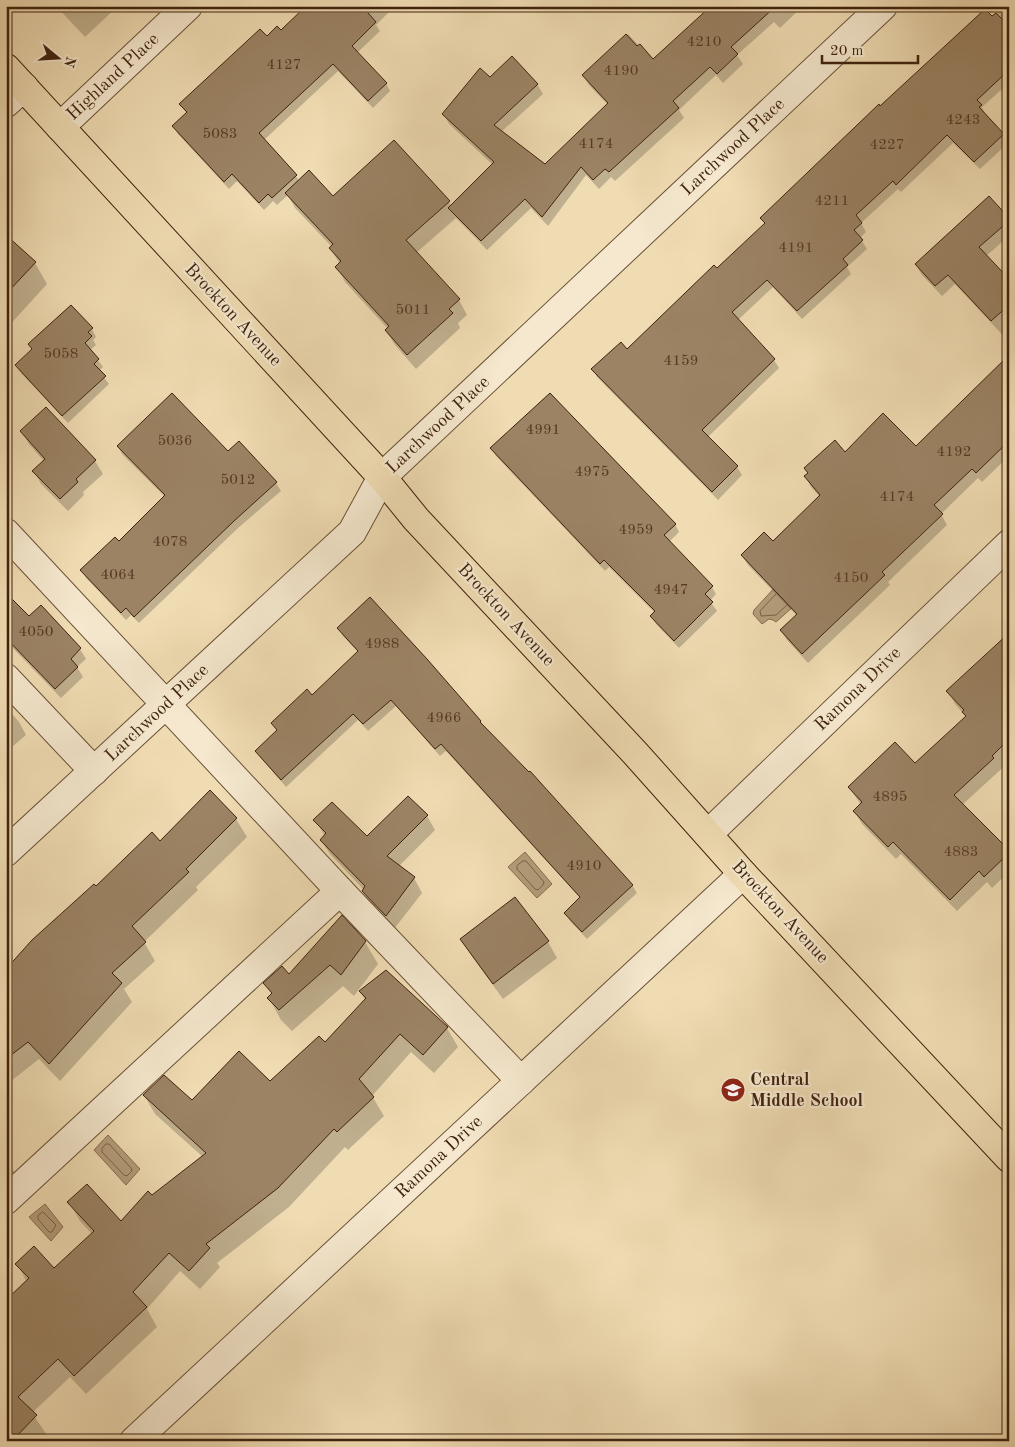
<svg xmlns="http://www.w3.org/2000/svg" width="1015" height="1447" font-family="'Old Standard TT',serif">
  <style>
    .water { fill: #b49d7b; stroke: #856c4f }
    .shadow { fill: #0003 }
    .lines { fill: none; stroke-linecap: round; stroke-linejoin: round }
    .shore { stroke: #7a6044; stroke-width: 1 }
    .building { fill: #9b8364; stroke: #3f220e }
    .minor-casing { stroke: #6b5037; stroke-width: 30 }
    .major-casing { stroke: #3f220e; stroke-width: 30 }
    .minor { stroke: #f5e8ce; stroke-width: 28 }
    .major { stroke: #f0dcb3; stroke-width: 28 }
    .labels { text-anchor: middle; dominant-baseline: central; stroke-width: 4.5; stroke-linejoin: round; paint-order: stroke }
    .number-label { font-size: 15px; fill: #563a24 }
    .street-label { font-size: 18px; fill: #3f220e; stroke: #f5e8ce }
    .poi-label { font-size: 18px; font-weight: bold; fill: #3f220e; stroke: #f5e8ce; text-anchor: start }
  </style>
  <rect width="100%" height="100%" fill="#f0dcb3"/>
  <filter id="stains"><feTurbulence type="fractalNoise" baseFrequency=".004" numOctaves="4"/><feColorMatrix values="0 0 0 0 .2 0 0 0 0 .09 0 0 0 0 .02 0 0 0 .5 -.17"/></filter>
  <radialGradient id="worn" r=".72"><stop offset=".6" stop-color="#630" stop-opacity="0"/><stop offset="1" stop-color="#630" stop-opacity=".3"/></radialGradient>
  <g class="water">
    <path d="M777 585 794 606 776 622 773 620 769 619 762 624 753 614 754 610Z"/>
    <path d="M525 852 552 884 537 898 508 867Z"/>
    <path d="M108 1135 140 1169 126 1185 94 1150Z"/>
    <path d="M45 1204 63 1227 51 1241 29 1217Z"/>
  </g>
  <g class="shadow">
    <path d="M56 6H118L85 37Z"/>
    <path d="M307 6H395L376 25 380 31 357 53 386 83 390 91 373 108 338 71 264 140 296 176 299 181 333 198 449 202 451 206 493 165 449 124 444 114 490 79 537 84 543 94 501 132 545 166 608 105 589 85 583 75 628 34 653 61 712 6H803L780 28 774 22 737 55 743 64 723 83 716 75 679 110 684 118 615 181 611 177 599 189 586 175 548 226 531 208 487 250 456 218 416 253 459 300 467 315 458 323 460 328 416 369 395 345 386 331 388 329 345 282 337 267 340 264 330 248 332 247 295 208 288 195 277 205 273 201 264 210 237 181 229 189 178 134 174 126 187 114 180 104 267 38 281 32Z"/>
    <path d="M626 6H634L629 10Z"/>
    <path d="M1005 6H1009V83L982 107 985 114 1003 134 1008 143 980 169 953 143 901 192 898 189 861 223 866 232 860 238 867 249 847 267 851 274 802 319 773 287 738 320 774 360 779 368 708 437 737 467 742 475 718 500 597 377 593 369 627 351 765 225 762 218 880 107Z"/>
    <path d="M1009 220V236L986 256 1009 281V342L955 284 942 296 922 275 916 265Z"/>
    <path d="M6 236 35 263 47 284 6 329Z"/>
    <path d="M92 329 96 337 93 340 96 345 90 350 103 367 99 371 109 384 68 423 21 373 16 365Z"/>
    <path d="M1009 357V456L982 482 978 478 941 514 947 525 888 582 890 585 808 663 787 640 781 630 797 616 748 565 742 555 773 543 820 497 811 487 806 477 845 454 916 448Z"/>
    <path d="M46 408 95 461 103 474 83 492 84 495 68 511 41 484 34 471 44 461 29 444 21 431Z"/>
    <path d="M239 443 276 483 281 491 238 528 139 623 131 615 126 620 86 578 82 570 119 543 165 497 122 454 118 446 228 453Z"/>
    <path d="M492 449 675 524 679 532 669 542 712 587 716 594 710 601 717 611 679 648 656 624 651 616 655 613 609 567 605 571 496 456Z"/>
    <path d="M6 595 29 618 41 606 80 649 86 659 77 667 83 677 61 698 6 641Z"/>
    <path d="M339 628 426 660 483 727 632 885 637 893 587 939 570 921 565 913 581 899 446 751 440 756 396 706 368 731 358 720 286 787 261 758 256 751 277 730 272 723 312 697 359 653 343 636Z"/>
    <path d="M1009 635V762L962 805 1009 852V872L992 888 987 882 957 911 901 854 896 859 862 824 855 812 861 805 849 787 915 765 966 717 955 704 948 691Z"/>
    <path d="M6 707 19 722 26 735 6 752Z"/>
    <path d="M210 792 236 819 247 837 196 887 198 890 144 942 155 961 124 989 132 1002 60 1081 39 1059 6 1085V971L96 888 160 843Z"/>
    <path d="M427 816 435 830 398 867 414 878 422 893 394 929 371 905 363 891 364 890 330 854 321 840 325 836 315 820 367 838Z"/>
    <path d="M342 917 365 942 378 964 354 996 343 986 292 1031 281 1020 269 998 272 995 265 983 289 976Z"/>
    <path d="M462 940 548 942 557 958 503 999 471 955Z"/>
    <path d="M360 992 447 1028 458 1047 434 1073 411 1052 372 1096 384 1116 348 1150 345 1147 289 1207 217 1263 220 1267 200 1289 180 1271 147 1309 157 1327 86 1394 70 1377 32 1413 47 1435 41 1441H6L27 1282 17 1264 54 1270 92 1234 80 1221 69 1202 121 1222 203 1157 155 1114 144 1095 192 1102 270 1082 325 1044 365 1000Z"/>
    <path d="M6 1163 14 1171 25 1189 6 1205Z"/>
  </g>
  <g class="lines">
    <g class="shore">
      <path d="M776 594 760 611 761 616 776 615 787 605"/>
      <path d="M523 861H526L544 882 543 885 538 890 535 889 517 869V866Z"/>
      <path d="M106 1144H109L131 1168 132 1171 127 1176 124 1175 102 1152V1149Z"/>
      <path d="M43 1212 56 1225 52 1232H49L38 1219V1216Z"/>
    </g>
  </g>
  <g class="building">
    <path d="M306 6H362L376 22 352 46 387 83 368 101 333 64 259 133 297 175 272 198 268 194 259 203 232 174 224 182 172 126 187 112 179 104 260 29 267 36 277 26 281 30Z"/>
    <path d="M711 6H776L731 47 738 54 717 74 710 67 673 101 679 108 609 172 605 169 593 180 581 167 542 217 525 199 481 241 448 208 494 162 442 114 480 68 490 77 512 56 538 84 494 125 545 164 608 103 582 75 626 34 637 46 640 44 653 59Z"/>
    <path d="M985 9 992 16 996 13 1009 26V70L977 100 982 105 979 107 1004 134 974 162 947 135 896 185 893 181 856 215 862 223 854 230 863 240 843 259 848 265 797 311 767 280 732 312 775 359 702 430 738 466 712 492 591 369 621 342 627 349 714 265 717 268 765 223 760 218 879 104 880 106Z"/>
    <path d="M394 140 450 201 406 240 460 299 449 309 453 313 407 355 385 330 389 326 335 267 341 261 329 248 333 244 285 193 309 170 333 196Z"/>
    <path d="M989 196 1009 218V221L979 247 1009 279V305L991 321 948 275 935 286 915 264Z"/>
    <path d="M6 235 36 262 6 294Z"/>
    <path d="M71 305 93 328 88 332 92 336 85 343 99 359 94 364 106 376 62 416 15 365 32 349 28 344Z"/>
    <path d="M1009 355V441L976 473 972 469 934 505 943 514 882 572 885 575 802 654 780 630 797 614 741 555 764 532 773 541 820 495 804 476 808 473 804 468 835 440 845 452 883 413 916 446Z"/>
    <path d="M172 393 228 451 239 441 277 482 234 521 134 617 126 608 121 613 80 570 115 537 119 541 165 495 117 446Z"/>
    <path d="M550 393 676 524 664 535 713 586 705 594 713 602 674 641 650 616 655 611 604 560 600 564 490 448Z"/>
    <path d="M46 407 96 460 76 479 78 482 60 499 32 471 45 459 20 431Z"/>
    <path d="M6 593 29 616 41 605 81 648 71 659 78 667 55 689 6 638Z"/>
    <path d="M370 597 427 659 481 721 480 722 529 772 530 771 633 885 582 932 564 913 580 897 441 744 435 749 391 700 363 724 353 714 281 780 255 751 277 730 271 723 307 689 312 695 358 651 337 628Z"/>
    <path d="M1009 633V739L992 756 994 758 954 795 1009 850V853L984 877 979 871 950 900 893 842 888 847 853 811 862 802 848 787 895 742 915 763 966 716 962 712 964 710 946 691Z"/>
    <path d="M210 790 237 818 186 869 189 872 132 926 146 942 112 973 122 983 49 1064 28 1042 6 1059V969L32 940 94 884 96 886 152 832 160 841Z"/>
    <path d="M408 796 428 815 387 856 415 877 386 916 362 891 365 886 320 840 326 833 313 820 332 802 367 836Z"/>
    <path d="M515 897 549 941 493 984 460 939Z"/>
    <path d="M342 915 366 941 341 975 330 965 279 1010 267 998 272 993 263 983 282 966 289 974Z"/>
    <path d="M386 970 448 1027 423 1055 400 1034 359 1079 374 1097 337 1132 334 1129 278 1188 206 1244 210 1248 189 1271 169 1253 133 1292 147 1307 74 1376 58 1359 18 1397 37 1415 12 1441H6V1300L29 1278 15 1264 34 1246 54 1268 94 1231 67 1202 87 1184 121 1221 148 1191 152 1195 206 1153 143 1095 164 1075 192 1100 239 1051 270 1081 319 1036 325 1042 366 998 359 991Z"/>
  </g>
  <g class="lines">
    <defs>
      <g id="minor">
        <path d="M6 103 24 87"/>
        <path d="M60 127 188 6"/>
        <path d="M6 533 340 891 521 1081"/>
        <path d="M6 678 94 771"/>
        <path d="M708 834 1009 544"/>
        <path d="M6 852 352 532 382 477 883 6"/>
        <path d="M6 1200 340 891"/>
        <path d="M134 1441 743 874"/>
      </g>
      <path id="major" d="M6 68 382 477 416 519 635 753 743 874 1009 1158"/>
    </defs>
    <use href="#minor" class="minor-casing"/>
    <use href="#major" class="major-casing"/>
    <use href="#minor" class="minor"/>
    <use href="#major" class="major"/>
  </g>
  <defs>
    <symbol id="school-disc" viewBox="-11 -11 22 22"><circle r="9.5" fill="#8f2418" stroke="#f5e8ce"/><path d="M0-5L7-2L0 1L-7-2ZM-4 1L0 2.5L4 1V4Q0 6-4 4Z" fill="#fff"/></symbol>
  </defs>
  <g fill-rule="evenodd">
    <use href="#school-disc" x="719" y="1076" width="28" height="28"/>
  </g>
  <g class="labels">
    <g class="number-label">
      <text x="704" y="42">4210</text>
      <text x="284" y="65">4127</text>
      <text x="621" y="71">4190</text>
      <text x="963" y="120">4243</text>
      <text x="220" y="134">5083</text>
      <text x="596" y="144">4174</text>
      <text x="887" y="145">4227</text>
      <text x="832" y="201">4211</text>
      <text x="796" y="248">4191</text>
      <text x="413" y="310">5011</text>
      <text x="61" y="354">5058</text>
      <text x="681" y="361">4159</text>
      <text x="543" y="430">4991</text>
      <text x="175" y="441">5036</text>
      <text x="954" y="452">4192</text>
      <text x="592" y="472">4975</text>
      <text x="238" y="480">5012</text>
      <text x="897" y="497">4174</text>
      <text x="636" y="530">4959</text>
      <text x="170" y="542">4078</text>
      <text x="118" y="575">4064</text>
      <text x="851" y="578">4150</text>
      <text x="671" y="590">4947</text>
      <text x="36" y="632">4050</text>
      <text x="382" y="644">4988</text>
      <text x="444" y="718">4966</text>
      <text x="890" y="797">4895</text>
      <text x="961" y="852">4883</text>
      <text x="584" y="866">4910</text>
    </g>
    <g class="street-label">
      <text transform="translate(113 77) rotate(-43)">Highland Place</text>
      <text transform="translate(733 147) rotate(-43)">Larchwood Place</text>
      <text transform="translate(233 315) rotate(47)">Brockton Avenue</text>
      <text transform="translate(438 425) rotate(-43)">Larchwood Place</text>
      <text transform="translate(506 615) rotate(47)">Brockton Avenue</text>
      <text transform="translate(858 689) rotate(-44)">Ramona Drive</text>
      <text transform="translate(157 713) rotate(-43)">Larchwood Place</text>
      <text transform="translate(780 912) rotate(47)">Brockton Avenue</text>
      <text transform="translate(439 1157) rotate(-43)">Ramona Drive</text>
    </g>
    <g class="poi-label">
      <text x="750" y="1080">Central<tspan x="750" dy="21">Middle School</tspan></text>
    </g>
  </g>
  <rect width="1015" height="1447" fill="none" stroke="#f0dcb3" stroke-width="25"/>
  <rect x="8" y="8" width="1000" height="1432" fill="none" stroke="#3f220e" stroke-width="2.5"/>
  <rect x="12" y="12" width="990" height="1422" fill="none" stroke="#3f220e"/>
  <g transform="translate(58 58) rotate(108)" stroke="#f5e8ce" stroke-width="4" paint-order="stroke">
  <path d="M0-4L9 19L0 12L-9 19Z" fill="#3f220e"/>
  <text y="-8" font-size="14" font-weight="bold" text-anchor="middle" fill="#3f220e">N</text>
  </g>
  <path d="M822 55v8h96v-8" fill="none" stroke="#3f220e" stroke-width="2.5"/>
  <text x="830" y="55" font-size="15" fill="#3f220e" stroke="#f5e8ce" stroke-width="4" paint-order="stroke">20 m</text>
  <rect width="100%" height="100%" filter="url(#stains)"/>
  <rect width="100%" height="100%" fill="url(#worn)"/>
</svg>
